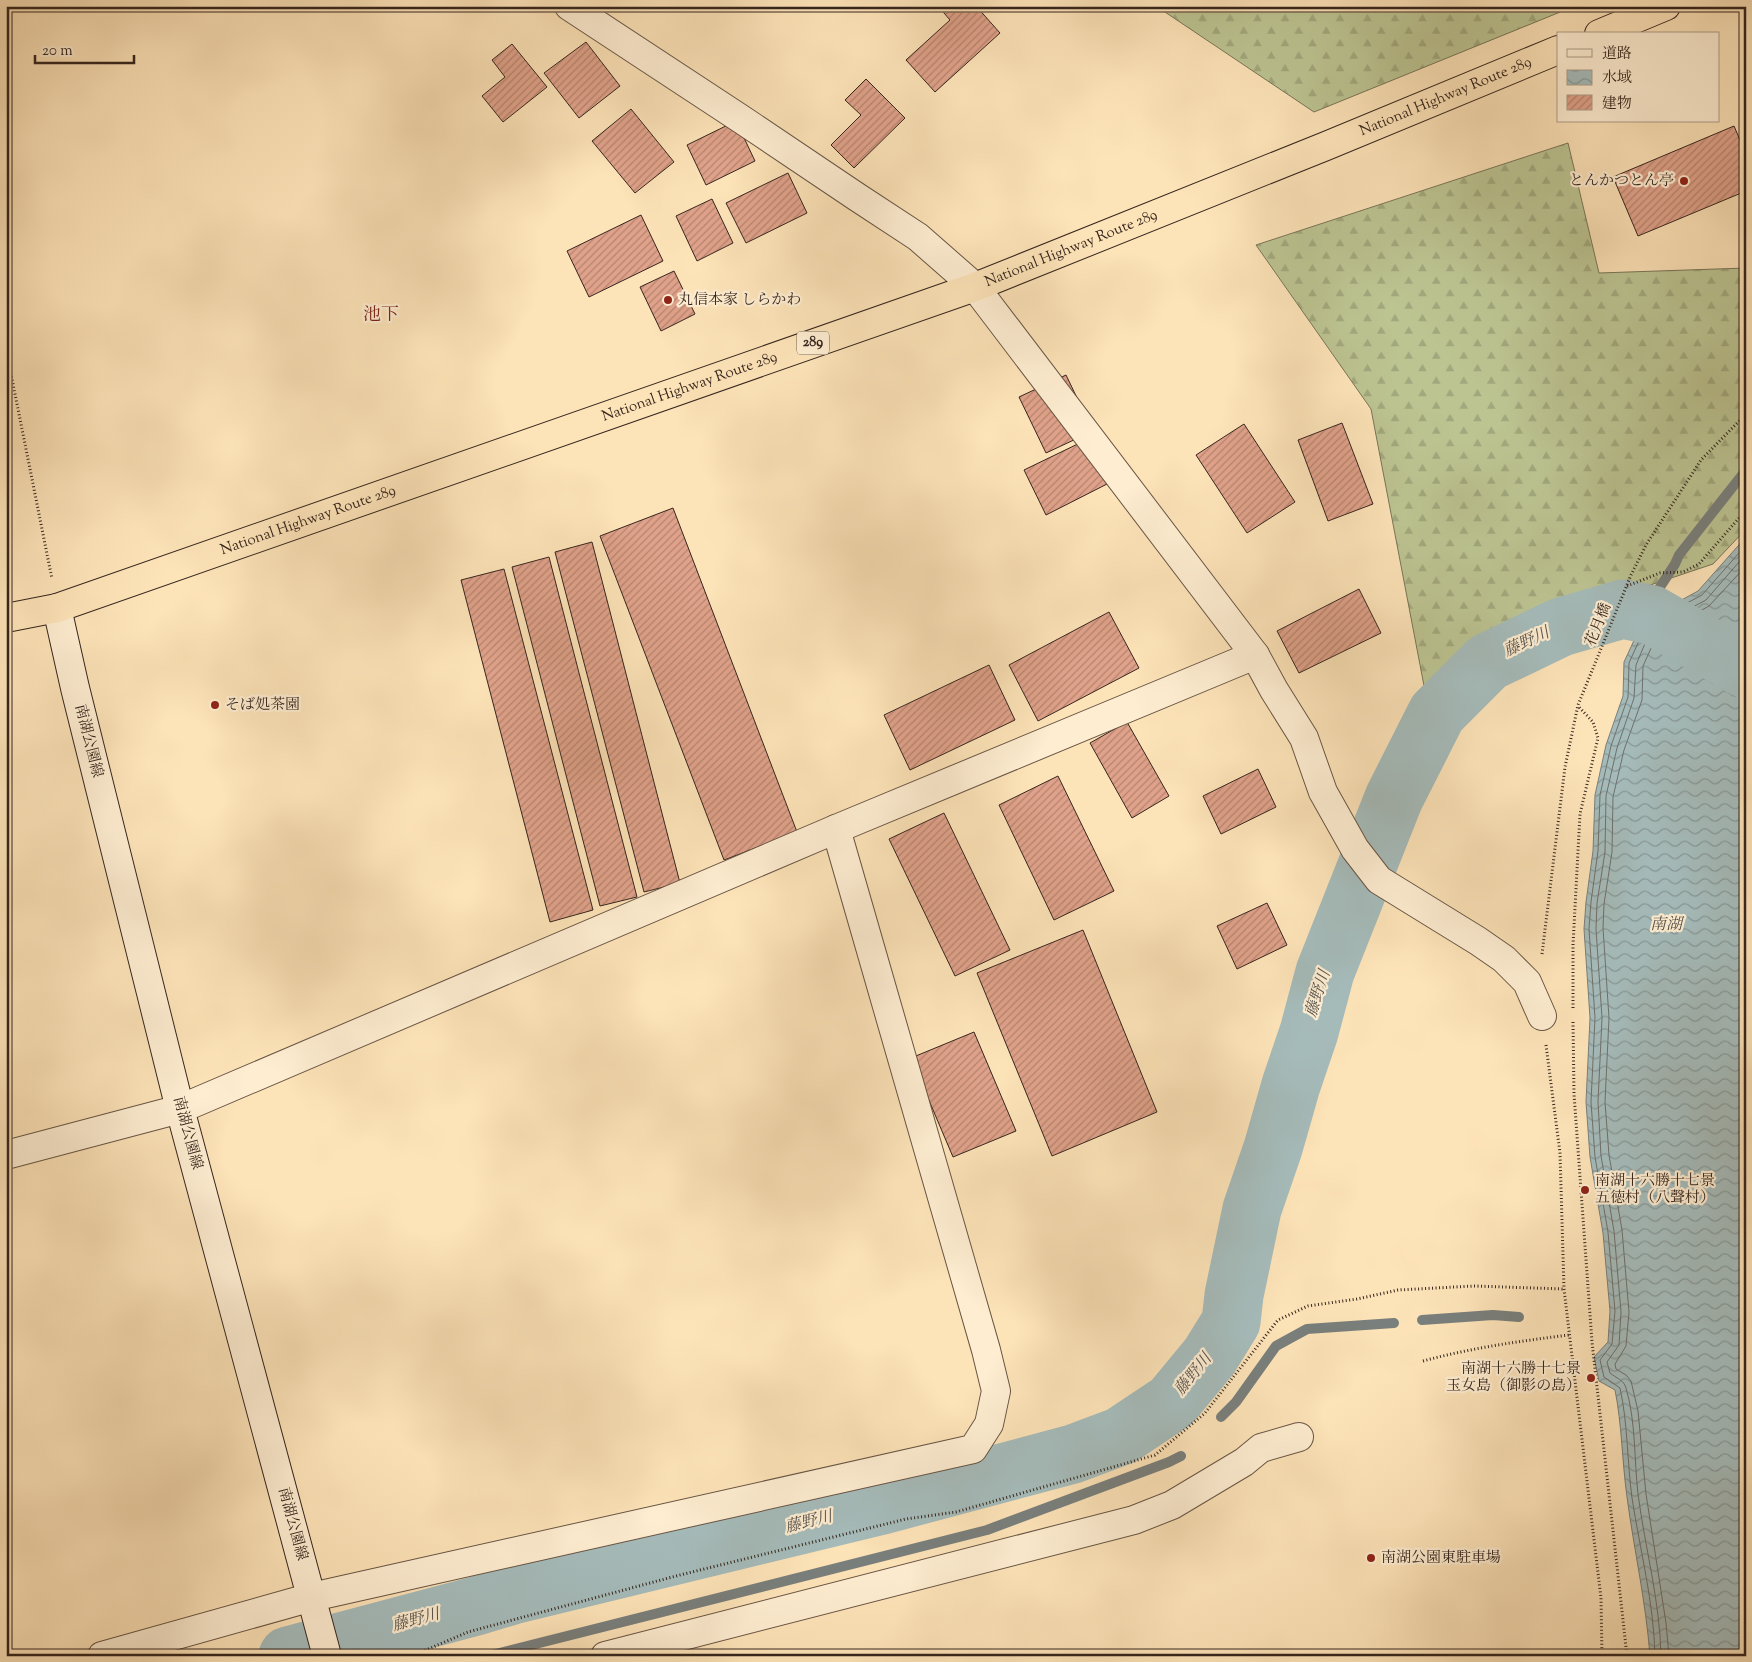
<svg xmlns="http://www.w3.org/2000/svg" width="1752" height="1662" font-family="'Sorts Mill Goudy','Noto Serif JP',serif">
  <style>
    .forest { fill: url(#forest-firs); stroke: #797558 }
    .water { fill: url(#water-waves); stroke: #797f7c }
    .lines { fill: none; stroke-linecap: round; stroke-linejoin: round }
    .shore { stroke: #6e706c; stroke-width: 1 }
    .stream { stroke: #797f7c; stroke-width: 10 }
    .river { stroke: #a5bbba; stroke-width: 59 }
    .building { fill: url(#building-hatch); stroke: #36261e }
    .minor-casing { stroke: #685544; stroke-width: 30 }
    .secondary-casing { stroke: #36261e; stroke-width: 30 }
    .trunk-casing { stroke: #36261e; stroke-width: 30 }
    .path { stroke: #36261e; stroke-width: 3; stroke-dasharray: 1 2.5; stroke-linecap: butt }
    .minor { stroke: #feedd1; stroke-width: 28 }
    .secondary { stroke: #feedd1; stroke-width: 28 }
    .trunk { stroke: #fde3b8; stroke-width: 28 }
    .poi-dot { fill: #8f2418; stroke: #feedd1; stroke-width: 2 }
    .labels { text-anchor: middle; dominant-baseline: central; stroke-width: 4.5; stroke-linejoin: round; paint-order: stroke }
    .shield { fill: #feedd1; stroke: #726254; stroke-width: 1 }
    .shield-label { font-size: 14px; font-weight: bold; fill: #36261e }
    .street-label { font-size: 15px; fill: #36261e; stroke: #feedd1 }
    .poi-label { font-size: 15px; fill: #36261e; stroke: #feedd1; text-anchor: start }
    .water-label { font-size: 16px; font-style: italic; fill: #57534d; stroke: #feedd1 }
    .quarter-label { font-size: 18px; fill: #7a1f14; stroke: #feedd1 }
  </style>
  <defs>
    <pattern id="forest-firs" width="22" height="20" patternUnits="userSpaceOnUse" patternTransform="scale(1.25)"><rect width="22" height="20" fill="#bcc492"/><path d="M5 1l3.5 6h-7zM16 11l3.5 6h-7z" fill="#a2a87d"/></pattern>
    <pattern id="water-waves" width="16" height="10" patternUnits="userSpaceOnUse" patternTransform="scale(1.25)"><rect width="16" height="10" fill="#a5bbba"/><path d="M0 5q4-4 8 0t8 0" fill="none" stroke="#879897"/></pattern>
    <pattern id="building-hatch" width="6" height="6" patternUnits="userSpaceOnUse" patternTransform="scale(1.25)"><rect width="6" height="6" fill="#e0a28a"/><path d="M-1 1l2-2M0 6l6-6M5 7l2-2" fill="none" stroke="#b68470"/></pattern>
  </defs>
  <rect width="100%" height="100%" fill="#fde3b8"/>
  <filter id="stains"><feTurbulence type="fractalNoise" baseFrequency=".004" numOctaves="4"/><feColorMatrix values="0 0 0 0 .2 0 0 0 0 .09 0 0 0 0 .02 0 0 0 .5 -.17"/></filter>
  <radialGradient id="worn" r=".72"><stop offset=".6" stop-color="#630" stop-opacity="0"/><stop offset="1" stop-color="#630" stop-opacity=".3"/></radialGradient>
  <g class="forest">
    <path d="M1156 6H1575L1314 112Z"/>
    <path d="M1568 143 1599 273 1746 268V529L1713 564 1561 615 1430 717 1371 409 1256 245Z"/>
  </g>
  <path class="water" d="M1746 537V1656H1650C1646 1602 1634 1550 1627 1497 1622 1461 1622 1425 1615 1390L1599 1381 1594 1357 1608 1342 1610 1311 1603 1233 1590 1157 1586 1102 1590 1018 1584 929 1586 902 1593 851 1595 795 1606 745 1623 696 1624 662 1643 621 1698 591Z"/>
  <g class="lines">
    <g class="shore">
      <path d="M1655 1656C1654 1603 1640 1550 1632 1498 1627 1461 1628 1424 1620 1388L1604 1377 1600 1360 1612 1344 1615 1311 1608 1232 1595 1157 1591 1102 1595 1018 1589 929 1591 902 1598 851 1600 795 1611 746 1628 697 1629 663 1646 625 1702 595 1746 545"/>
      <path d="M1661 1656C1660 1601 1645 1548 1638 1494 1634 1459 1636 1422 1626 1388 1624 1380 1616 1378 1610 1373L1607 1362 1619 1345 1621 1312 1614 1231 1601 1156 1598 1102 1602 1018 1596 929 1597 903 1605 852 1606 796 1617 748 1634 698 1636 665 1651 629 1706 600 1746 554"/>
      <path d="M1669 1656 1666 1623 1646 1494 1638 1411 1631 1381 1626 1375 1616 1369 1615 1364 1626 1346 1629 1312 1622 1230 1609 1155 1605 1102 1609 1018 1603 928 1604 904 1612 852 1613 797 1624 750 1642 700 1643 666 1657 635 1709 606 1746 566"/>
    </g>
    <g class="stream">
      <path d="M1623 609 1649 604 1675 564 1679 555 1746 470"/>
      <path d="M1422 1320 1493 1315 1519 1317"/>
      <path d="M1221 1417 1236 1402 1276 1346 1307 1329 1394 1323"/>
      <path d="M488 1656 987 1530 1169 1462 1181 1456"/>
    </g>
    <path class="river" d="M288 1656 476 1606 516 1594 886 1504 1073 1454 1121 1436 1172 1402 1210 1356 1231 1322 1234 1295 1252 1209 1273 1148 1291 1085 1309 1032 1325 972 1394 798 1437 713 1488 662 1561 627 1623 609 1652 615 1746 669"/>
  </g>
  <g class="building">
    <path d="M938 6H976L1000 33 935 92 906 60 950 20Z"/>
    <path d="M586 42 620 86 579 118 544 73Z"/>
    <path d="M512 44 547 87 503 122 482 96 505 77 492 60Z"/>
    <path d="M866 79 905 118 854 168 831 145 861 115 845 100Z"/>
    <path d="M631 109 674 162 635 193 592 141Z"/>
    <path d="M736 121 755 161 706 185 687 145Z"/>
    <path d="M1734 126 1746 154V191L1638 236 1613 177Z"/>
    <path d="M788 173 807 213 746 243 726 203Z"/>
    <path d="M712 199 733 243 697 261 676 216Z"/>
    <path d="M641 215 663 261 589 297 567 251Z"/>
    <path d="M674 271 695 314 661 331 640 287Z"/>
    <path d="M1066 375 1093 431 1046 453 1019 397Z"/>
    <path d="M1342 423 1373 504 1328 521 1298 440Z"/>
    <path d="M1244 424 1295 502 1247 533 1196 455Z"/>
    <path d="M1086 440 1107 484 1046 515 1024 470Z"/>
    <path d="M673 508 797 832 724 860 600 536Z"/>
    <path d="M592 542 680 883 644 892 555 552Z"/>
    <path d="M549 557 637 897 600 906 512 567Z"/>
    <path d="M504 569 593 910 550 922 461 580Z"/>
    <path d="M1359 589 1381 633 1299 673 1277 631Z"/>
    <path d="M1109 612 1139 668 1038 721 1009 665Z"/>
    <path d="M989 665 1015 720 910 770 884 715Z"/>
    <path d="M1127 722 1169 796 1132 818 1090 743Z"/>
    <path d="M1258 769 1276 807 1221 834 1203 796Z"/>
    <path d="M1058 776 1114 891 1054 920 999 805Z"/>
    <path d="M944 813 1010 950 955 976 889 839Z"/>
    <path d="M1267 903 1287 945 1237 969 1217 926Z"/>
    <path d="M1083 930 1157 1112 1052 1156 977 973Z"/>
    <path d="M974 1032 1016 1131 953 1157 911 1058Z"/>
  </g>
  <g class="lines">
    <defs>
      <g id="minor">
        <path d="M569 6 741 119 857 197 918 237 975 287 1255 655 1274 690 1304 738 1323 792 1355 849 1379 880 1478 941 1504 959 1527 982 1542 1016"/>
        <path d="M6 1155 180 1109 836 829 1255 655"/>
        <path d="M102 1656 312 1597 973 1449 989 1424 996 1391 986 1350 836 829"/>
        <path d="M605 1656 1134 1520 1172 1505 1244 1462 1261 1448 1299 1437"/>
      </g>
      <path id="secondary" d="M57 608 75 688 180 1109 327 1656"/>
      <g id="trunk">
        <path d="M1599 34 1666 6"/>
        <path id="s1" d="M6 618 57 608 975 287 1326 146 1558 50"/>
      </g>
    </defs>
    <use href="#minor" class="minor-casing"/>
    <use href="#secondary" class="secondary-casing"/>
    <use href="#trunk" class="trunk-casing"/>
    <g class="path">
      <path d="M6 349 52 579"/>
      <path d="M1627 586 1660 573 1683 572 1699 564 1746 510"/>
      <path d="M1542 954 1565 767 1578 705 1631 575 1646 545 1701 460 1746 414"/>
      <path d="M1573 1008V945L1580 814 1598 738 1593 722 1578 706"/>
      <path d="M1573 1022 1574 1094 1592 1342 1627 1656"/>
      <path d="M1546 1045 1560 1153 1564 1289 1601 1598 1602 1656"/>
      <path d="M1423 1361C1471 1348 1520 1341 1569 1335"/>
      <path d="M412 1656 468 1632 676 1576 906 1519 956 1512 1155 1455 1205 1413 1278 1320 1308 1306 1357 1299 1398 1290 1474 1286 1564 1289"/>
    </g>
    <use href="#minor" class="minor"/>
    <use href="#secondary" class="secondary"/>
    <use href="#trunk" class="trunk"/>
  </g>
  <g class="poi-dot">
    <circle cx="1684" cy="181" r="5"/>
    <circle cx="668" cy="300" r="5"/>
    <circle cx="215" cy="705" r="5"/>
    <circle cx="1585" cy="1190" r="5"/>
    <circle cx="1591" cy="1378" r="5"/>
    <circle cx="1371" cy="1558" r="5"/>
  </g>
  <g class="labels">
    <rect class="shield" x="797" y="331.5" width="32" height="23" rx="4"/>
    <g class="shield-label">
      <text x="813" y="343">289</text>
    </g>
    <g class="street-label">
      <text stroke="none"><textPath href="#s1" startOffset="1532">National Highway Route 289</textPath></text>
      <text stroke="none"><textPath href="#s1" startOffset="1128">National Highway Route 289</textPath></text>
      <text stroke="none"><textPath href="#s1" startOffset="722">National Highway Route 289</textPath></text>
      <text stroke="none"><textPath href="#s1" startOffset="318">National Highway Route 289</textPath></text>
      <text transform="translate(1599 625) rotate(-68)">花月橋</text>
      <text transform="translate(88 741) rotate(76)">南湖公園線</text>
      <text transform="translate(187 1133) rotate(75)">南湖公園線</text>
      <text transform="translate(292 1524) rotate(75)">南湖公園線</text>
    </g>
    <g class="poi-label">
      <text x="1674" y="181" text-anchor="end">とんかつとん亭</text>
      <text x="678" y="300">丸信本家 しらかわ</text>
      <text x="225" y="705">そば処茶園</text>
      <text x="1595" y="1181">南湖十六勝十七景<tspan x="1595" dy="17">五徳村（八聲村）</tspan></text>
      <text x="1581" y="1369" text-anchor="end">南湖十六勝十七景<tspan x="1581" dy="17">玉女島（御影の島）</tspan></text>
      <text x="1381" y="1558">南湖公園東駐車場</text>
    </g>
    <g class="water-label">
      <text transform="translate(1527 643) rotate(-25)">藤野川</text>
      <text x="1666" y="925">南湖</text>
      <text transform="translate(1319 994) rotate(-72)">藤野川</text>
      <text transform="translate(1194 1375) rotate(-51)">藤野川</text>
      <text transform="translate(809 1523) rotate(-14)">藤野川</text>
      <text transform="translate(416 1621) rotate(-15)">藤野川</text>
    </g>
    <g class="quarter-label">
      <text x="381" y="316">池下</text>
    </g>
  </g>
  <rect width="1752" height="1662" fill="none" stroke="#fde3b8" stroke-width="25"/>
  <rect x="8" y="8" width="1737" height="1647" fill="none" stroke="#36261e" stroke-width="2.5"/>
  <rect x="12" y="12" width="1727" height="1637" fill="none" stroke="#36261e"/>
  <rect x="1557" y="32" width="162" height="90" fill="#feedd1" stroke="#ae9d89"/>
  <rect x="1567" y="49" width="25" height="8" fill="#feedd1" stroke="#ae9d89"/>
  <text x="1602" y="58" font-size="15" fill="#36261e">道路</text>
  <rect x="1567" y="70" width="25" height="15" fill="url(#water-waves)" stroke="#ae9d89"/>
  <text x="1602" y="82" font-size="15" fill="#36261e">水域</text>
  <rect x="1567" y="95" width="25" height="15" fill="url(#building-hatch)" stroke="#ae9d89"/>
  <text x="1602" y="108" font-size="15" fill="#36261e">建物</text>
  <path d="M35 55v8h99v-8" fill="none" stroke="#36261e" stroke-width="2.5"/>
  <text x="42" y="55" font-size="15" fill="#36261e" stroke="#feedd1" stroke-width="4" paint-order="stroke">20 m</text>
  <rect width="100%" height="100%" filter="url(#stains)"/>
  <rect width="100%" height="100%" fill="url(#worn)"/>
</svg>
